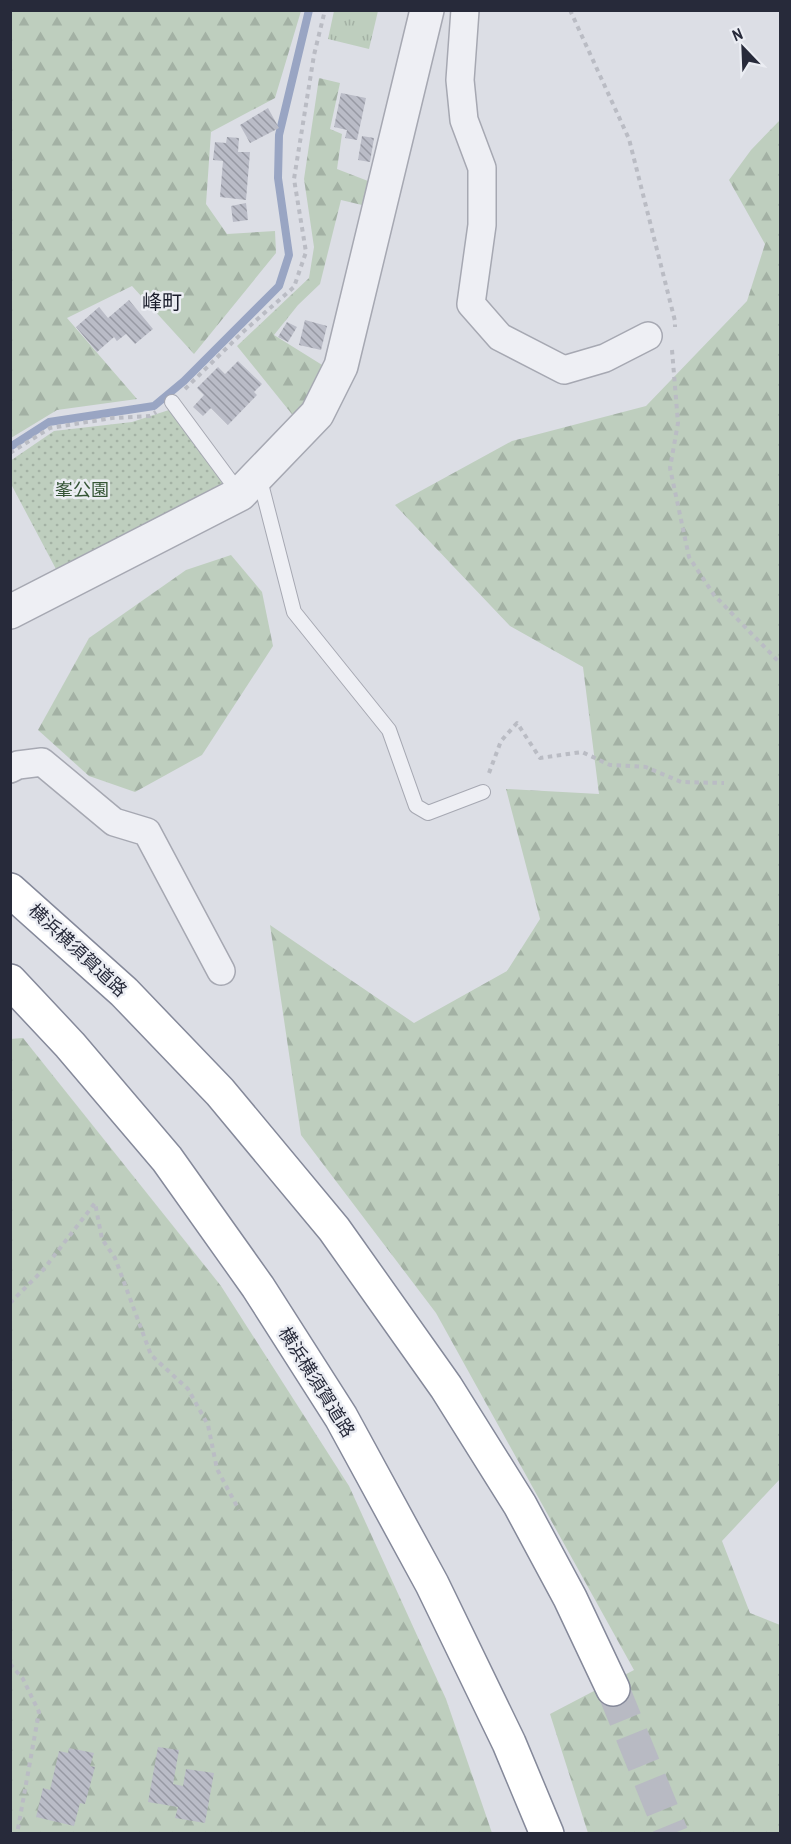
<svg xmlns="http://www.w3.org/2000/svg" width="791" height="1844" font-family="'Archivo Narrow','Noto Sans JP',sans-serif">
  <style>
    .grass { fill: url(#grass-tufts) }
    .forest { fill: url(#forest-firs) }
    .park { fill: url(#park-dots) }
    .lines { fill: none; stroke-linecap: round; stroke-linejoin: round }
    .stream { stroke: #99a5c3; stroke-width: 8 }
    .building { fill: url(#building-back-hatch) }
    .motorway-tunnel { stroke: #b8bac3; stroke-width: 33; stroke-dasharray: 33 16; stroke-linecap: butt }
    .service-casing { stroke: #a6a8b2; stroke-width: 16 }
    .minor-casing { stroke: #a6a8b2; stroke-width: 30 }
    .tertiary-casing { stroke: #a6a8b2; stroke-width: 36 }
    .motorway-casing { stroke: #85899a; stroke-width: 36 }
    .path { stroke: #babcc4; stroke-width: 4; stroke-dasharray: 4.5 4.5; stroke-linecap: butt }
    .service { stroke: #eeeff4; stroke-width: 14 }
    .minor { stroke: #eeeff4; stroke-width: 27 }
    .tertiary { stroke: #eeeff4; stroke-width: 33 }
    .motorway { stroke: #fff; stroke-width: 33 }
    .labels { text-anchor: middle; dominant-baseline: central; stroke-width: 5; stroke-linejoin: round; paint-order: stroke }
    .park-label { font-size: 18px; fill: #355536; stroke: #ebedf3 }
    .street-label { font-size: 18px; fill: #272a3a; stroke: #ebedf3 }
    .neighbourhood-label { font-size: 20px; fill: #191c2b; stroke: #ebedf3 }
  </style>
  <defs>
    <pattern id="grass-tufts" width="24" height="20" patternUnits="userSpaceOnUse" patternTransform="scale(1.5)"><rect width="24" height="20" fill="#becebe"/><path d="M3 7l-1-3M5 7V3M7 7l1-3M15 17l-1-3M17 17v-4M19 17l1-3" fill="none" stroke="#a3b1a4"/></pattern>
    <pattern id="forest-firs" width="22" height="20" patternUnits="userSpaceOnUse" patternTransform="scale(1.5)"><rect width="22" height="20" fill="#becebe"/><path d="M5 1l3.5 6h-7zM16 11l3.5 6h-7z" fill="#a3b1a4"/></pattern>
    <pattern id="park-dots" width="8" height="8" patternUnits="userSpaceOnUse" patternTransform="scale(1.5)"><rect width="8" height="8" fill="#becebe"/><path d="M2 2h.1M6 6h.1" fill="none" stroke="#a3b1a4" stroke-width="1.8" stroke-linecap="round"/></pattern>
    <pattern id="building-back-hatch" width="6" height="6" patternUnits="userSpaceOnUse" patternTransform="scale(1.5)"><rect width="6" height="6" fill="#babcc7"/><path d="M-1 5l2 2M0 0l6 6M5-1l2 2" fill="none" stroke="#9799a3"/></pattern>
  </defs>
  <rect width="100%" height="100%" fill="#dcdee5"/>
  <path class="grass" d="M334 11H378L369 49 328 39Z"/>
  <g class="forest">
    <path d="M11 10 301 11 275 98 211 132 206 204 227 234 275 231 276 253 194 354 132 286 67 318 137 399 57 410 11 438Z"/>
    <path d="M319 78 340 83 330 129 342 134 337 169 368 181 362 205 341 200 320 284 298 305 274 335 327 368 295 418 237 346 309 278 314 247 304 179Z"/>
    <path d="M780 120V1479L722 1541 750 1613 780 1625V1833H588L550 1714 634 1670 436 1313 301 1135 270 925 414 1023 507 971 540 919 506 789 599 794 583 667 510 626 395 505 512 441 646 406 747 301 765 244 729 180 751 150Z"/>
    <path d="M231 555 262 592 273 646 202 755 135 792 89 776 38 730 89 638 186 570Z"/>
    <path d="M23 1038 221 1286 349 1486 446 1699 492 1833H11L10 1039Z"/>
  </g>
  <path class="park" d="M172 409 226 486 57 571 11 484 10 461 54 431 132 422Z"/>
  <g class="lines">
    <path class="stream" d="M10 447 49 422 154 406 184 381 279 286 289 255 278 178 279 135 309 10"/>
  </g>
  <g class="building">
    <path d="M341 93 366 98 357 140 345 138 347 130 334 127Z"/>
    <path d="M268 108 279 128 250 143 240 125Z"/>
    <path d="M362 136 374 138 370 162 358 160Z"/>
    <path d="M227 137 239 138 238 152H250L246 200 220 197 223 161 213 160 215 142 226 143Z"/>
    <path d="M246 203 248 220 233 222 231 206Z"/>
    <path d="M129 300 153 329 135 344 126 334 117 341 114 337 97 352 76 327 99 307 108 318Z"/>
    <path d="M305 320 327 326 321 350 299 345Z"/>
    <path d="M287 322 297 327 288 342 278 337Z"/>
    <path d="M238 361 262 384 254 392 257 395 228 425 211 408 203 416 193 407 204 395 197 388 218 367 225 374Z"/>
    <path d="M158 1747 179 1750 173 1784 183 1786 186 1769 214 1773 205 1823 175 1818 178 1807 148 1802Z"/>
    <path d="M69 1748 94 1753 90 1766 95 1767 85 1804 80 1803 74 1826 36 1817 43 1788 50 1790 59 1751 68 1753Z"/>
  </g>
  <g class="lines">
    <path class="motorway-tunnel" d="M613 1689 672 1834"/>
    <defs>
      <g id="service">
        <path d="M172 402 240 494"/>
        <path d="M259 476 294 612 389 730 416 806 428 813 483 792"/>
      </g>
      <g id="minor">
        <path d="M465 10 460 80 464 120 482 168V225L471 304 500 337 564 370 605 358 648 336"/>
        <path d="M10 769 18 765 42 762 114 822 147 832 221 971"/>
      </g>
      <path id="tertiary" d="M10 612 240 494 317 414 341 366 427 10"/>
      <g id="motorway">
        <path d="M10 890 124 992 220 1092 334 1229 446 1387 520 1505 570 1598 613 1689"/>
        <path d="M10 981 70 1045 167 1159 258 1287 341 1417 432 1584 509 1743 547 1834"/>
      </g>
    </defs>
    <use href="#service" class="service-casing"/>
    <use href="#minor" class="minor-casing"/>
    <use href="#tertiary" class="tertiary-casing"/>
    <use href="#motorway" class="motorway-casing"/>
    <g class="path">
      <path d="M570 10 629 139 675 321V327"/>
      <path d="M10 233 12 232"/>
      <path d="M672 350 678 423 670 468 689 557 714 595 780 663"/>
      <path d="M185 389 244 331 294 287 306 252 294 179 314 55 325 10"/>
      <path d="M10 453 50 428 112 418 150 416 156 412"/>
      <path d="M489 773 501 741 517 723 540 758 582 752 610 765 646 767 681 782 724 783"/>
      <path d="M10 1303 43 1270 95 1203 102 1239 115 1258 151 1355 188 1389 208 1425 217 1469 239 1510"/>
      <path d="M10 1664 23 1679 39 1712 17 1834"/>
    </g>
    <use href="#service" class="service"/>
    <use href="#minor" class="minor"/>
    <use href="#tertiary" class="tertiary"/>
    <use href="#motorway" class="motorway"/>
  </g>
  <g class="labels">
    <g class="park-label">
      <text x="82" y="489">峯公園</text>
    </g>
    <g class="street-label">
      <text transform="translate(78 950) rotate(43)">横浜横須賀道路</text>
      <text transform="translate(317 1382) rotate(58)">横浜横須賀道路</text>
    </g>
    <g class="neighbourhood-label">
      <text x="162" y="301">峰町</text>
    </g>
  </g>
  <rect width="791" height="1844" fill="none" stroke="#272a3a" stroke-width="24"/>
  <g transform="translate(743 48) rotate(337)" stroke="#ebedf3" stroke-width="4.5" paint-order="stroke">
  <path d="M0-4.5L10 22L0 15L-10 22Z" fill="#272a3a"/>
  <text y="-9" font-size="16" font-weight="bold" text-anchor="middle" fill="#272a3a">N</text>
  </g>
</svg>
